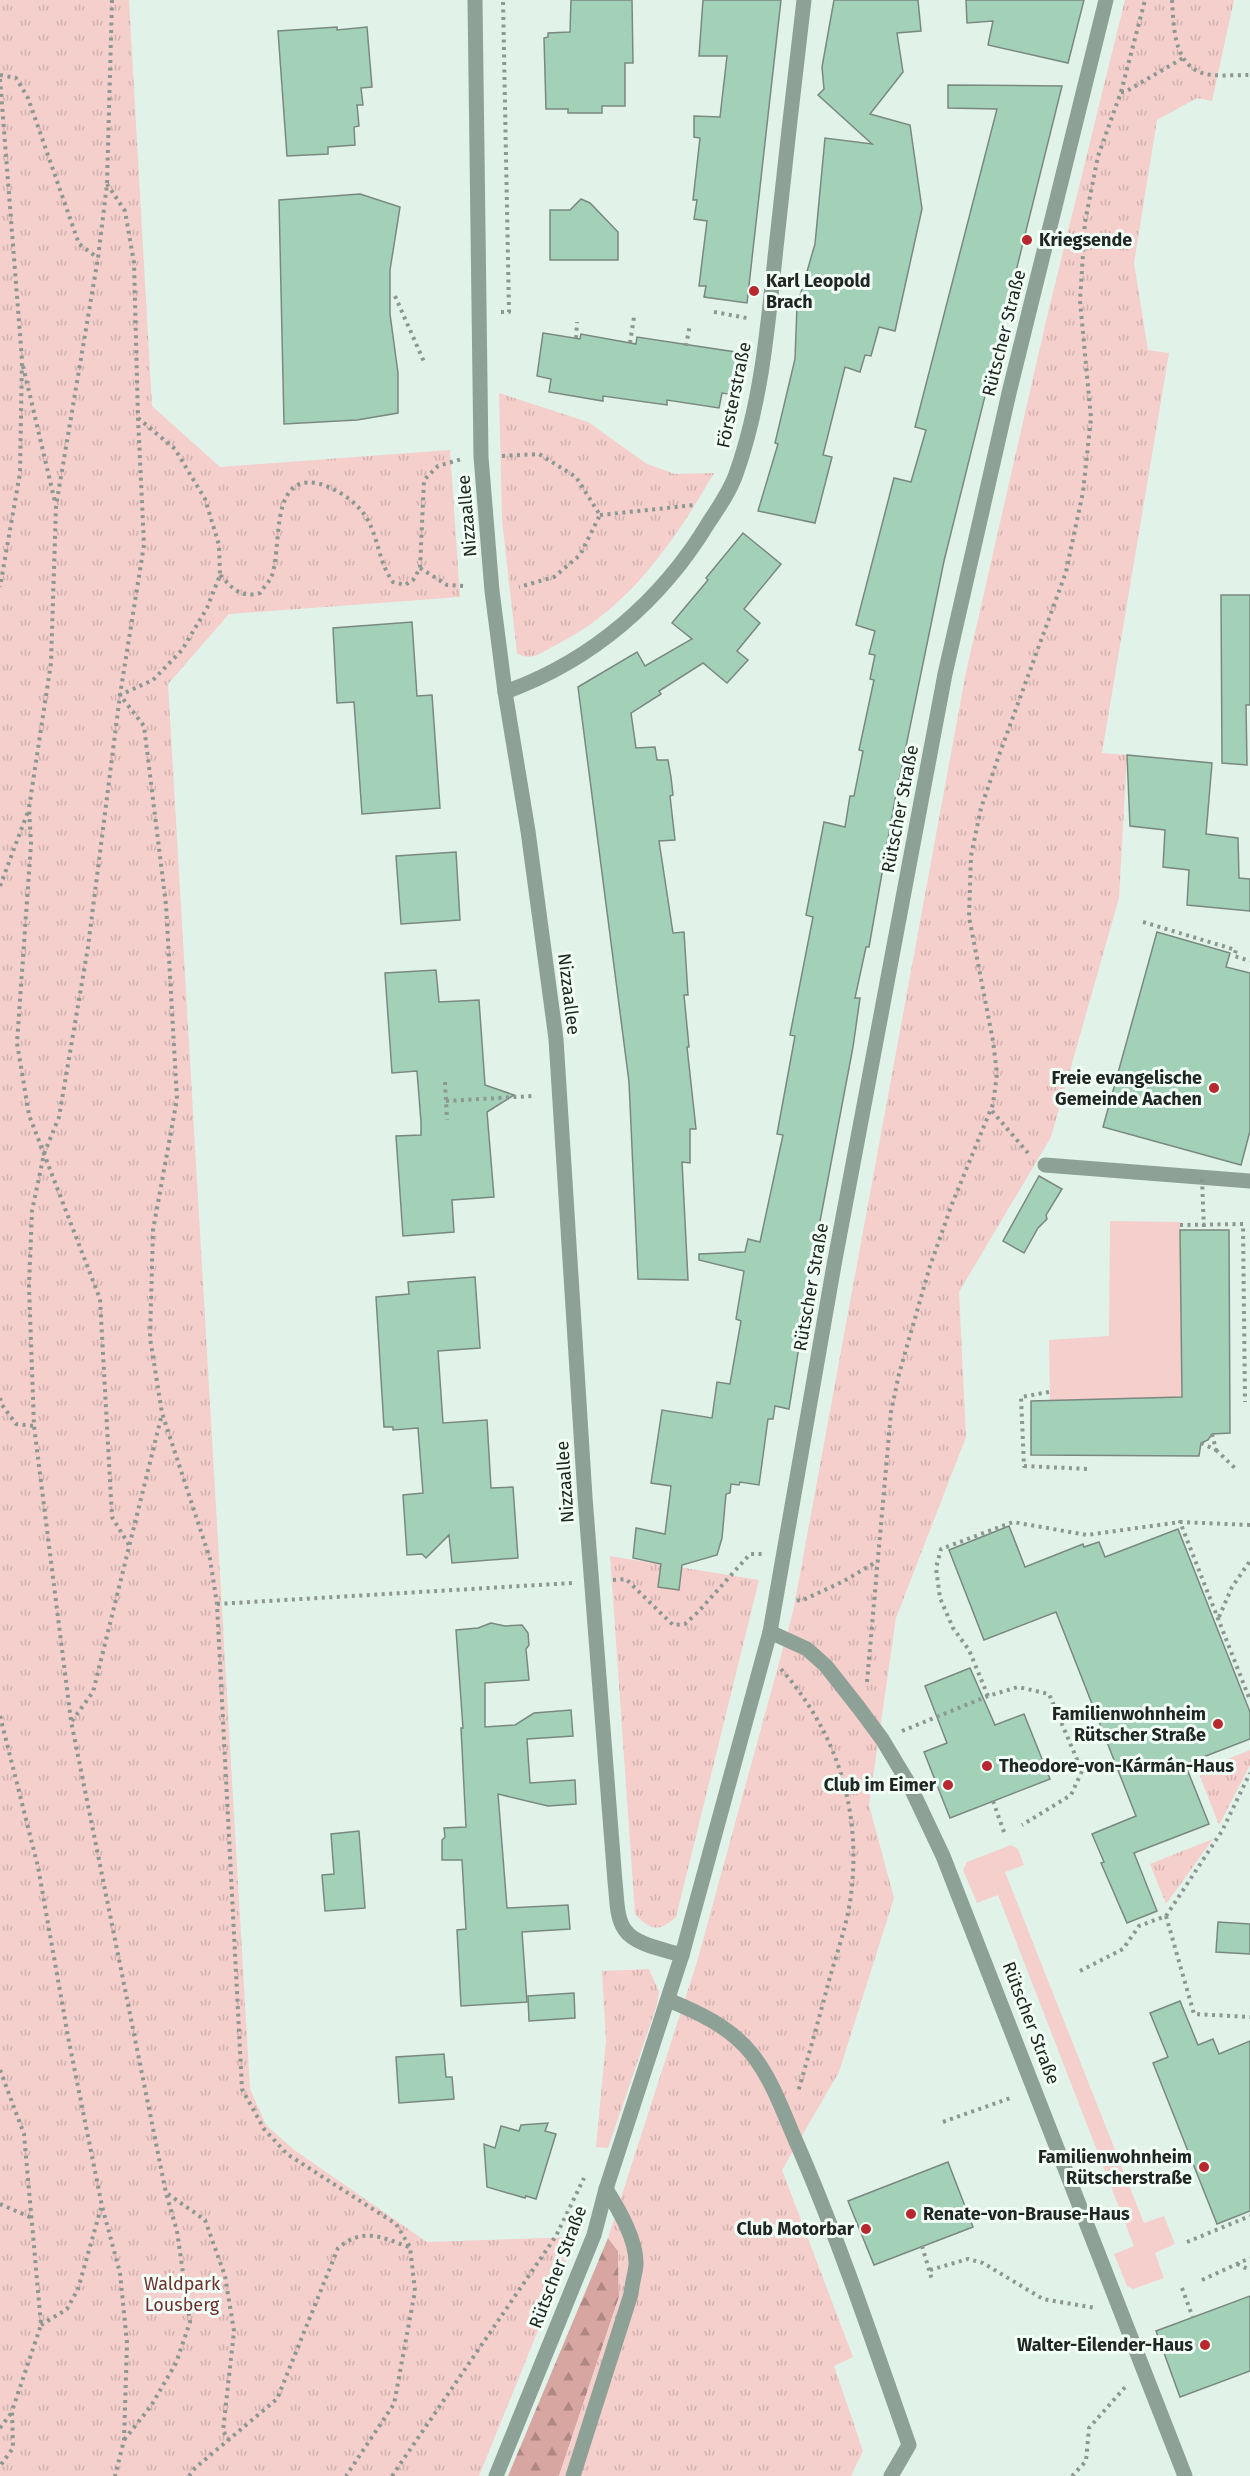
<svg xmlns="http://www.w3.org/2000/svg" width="1250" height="2476" font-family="'Fira Sans',sans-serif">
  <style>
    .green { fill: #f4cfcc }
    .forest { fill: url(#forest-firs) }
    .park { fill: url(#park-tufts) }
    .building { fill: #a3d1b8; stroke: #7a8980; stroke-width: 1.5 }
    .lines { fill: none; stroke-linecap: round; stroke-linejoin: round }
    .path { stroke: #8c9891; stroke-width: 4; stroke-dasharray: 3 4.5; stroke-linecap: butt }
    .service { stroke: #8ea196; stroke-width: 15 }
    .minor { stroke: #8ea196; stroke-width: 15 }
    .path-bridge { stroke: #8c9891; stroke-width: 4; stroke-dasharray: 3 4.5; stroke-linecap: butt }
    .poi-dot { fill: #b9282f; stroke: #f1fff7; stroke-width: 2 }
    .labels { text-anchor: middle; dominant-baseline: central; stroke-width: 6; stroke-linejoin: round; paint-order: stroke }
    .poi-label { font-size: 18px; font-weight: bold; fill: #202623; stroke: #f1fff7; text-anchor: end }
    .street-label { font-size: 18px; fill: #202623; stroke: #f1fff7 }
    .park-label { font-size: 18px; fill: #6f302e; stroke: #f1fff7 }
  </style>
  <defs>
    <pattern id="forest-firs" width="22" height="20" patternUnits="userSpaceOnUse" patternTransform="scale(1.5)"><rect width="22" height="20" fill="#d8a6a1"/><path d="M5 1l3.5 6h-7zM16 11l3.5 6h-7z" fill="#af8783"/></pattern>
    <pattern id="park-tufts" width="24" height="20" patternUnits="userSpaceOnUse" patternTransform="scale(1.5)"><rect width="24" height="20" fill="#f4cfcc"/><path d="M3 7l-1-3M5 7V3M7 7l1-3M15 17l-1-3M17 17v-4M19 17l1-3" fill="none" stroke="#d1b2af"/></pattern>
  </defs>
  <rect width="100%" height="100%" fill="#e1f2e9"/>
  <g class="green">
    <path d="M1110 1221 1180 1222 1182 1397 1050 1401 1049 1340 1109 1336Z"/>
    <path d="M1011 1845 1018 1849 1024 1865 1005 1872 1144 2223 1164 2216 1175 2244 1155 2253 1164 2278 1133 2289 1127 2286 1114 2254 1134 2246 998 1895 977 1903 963 1870 967 1862Z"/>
  </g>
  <path class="forest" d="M608 2238 618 2251 619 2297 559 2476H508Z"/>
  <g class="park">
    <path d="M0 0H129L152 406 220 467 450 450 460 597 229 614 168 684 250 2089 266 2125 293 2149 427 2242 576 2237 479 2476H0Z"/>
    <path d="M1125 0H1234L1212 101 1197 98 1157 120 1134 263 1148 350 1169 353 1102 753 1127 755 1119 898 1051 1137 959 1292 966 1437 896 1618 869 1805 894 1898 839 2072 782 2170 853 2357 834 2366 863 2451 851 2476H559L619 2297 618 2251 608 2238 697 1962 793 1612 966 672 1046 321Z"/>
    <path d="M499 393 588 422 647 464 675 474 714 473C673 543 629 609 554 646 541 653 530 662 517 653L502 520Z"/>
    <path d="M610 1556 759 1580 676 1917C659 1933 650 1930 635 1914Z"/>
    <path d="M1250 1750V1765L1219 1825 1198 1771Z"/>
    <path d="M1213 1839 1166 1904 1150 1864Z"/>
    <path d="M649 1969 659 1992 657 2005 608 2148 596 2147 606 2041 602 1971Z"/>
  </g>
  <g class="building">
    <path d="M571 0H632L633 63H625V106H602V113H568V109H546L544 38 548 37V33L570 32Z"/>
    <path d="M703 0H781L747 303 704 297 706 286H699L707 221 694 219 697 200H693L700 138 694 137V116L720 117 727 56H699Z"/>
    <path d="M834 0H918L921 31 897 33 903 72 870 114 910 125 922 209 895 331 879 327 871 356 865 355 860 372 845 367 823 455 832 457 815 523 758 511 778 444 775 443 795 359 797 306 815 244 825 138 872 144 818 95 824 89 822 67Z"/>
    <path d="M966 0H1084L1068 63 988 45 993 21 967 23Z"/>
    <path d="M337 27V30L367 27 372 87 361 88 363 105H357L359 126 354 127 355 145 328 147V154L287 156 278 31Z"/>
    <path d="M948 85 1062 86 944 561 894 805 869 947H866L855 998H860L853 1047 814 1253 789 1409 775 1406 773 1419H768L759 1485 740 1482 739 1485 731 1484 730 1493 726 1494 722 1538 717 1555 682 1565 679 1590 658 1587 661 1564 633 1558 636 1528 665 1534 671 1486 651 1483 662 1410 712 1418 717 1382 730 1384 741 1321 736 1319 744 1271 699 1260V1254L745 1252 748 1239 760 1242 783 1135 777 1134 795 1036 790 1035 813 917 806 915 824 822 845 827 850 796H854L863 751 859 750 874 680 870 679 875 655 869 654 875 631 856 625 894 478 911 482 926 430 915 427 997 109 948 108Z"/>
    <path d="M360 194 400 207 390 270V314L398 373V413L357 420 284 424 279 200Z"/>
    <path d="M581 199 590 203 618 232V260H550V210H570Z"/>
    <path d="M543 333 580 339 581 334 636 344 637 337 742 353 735 395 722 393 719 408 667 400V405L603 396V401L549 392 551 379 537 376Z"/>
    <path d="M743 533 781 564 744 609 760 623 737 651 748 660 727 683 703 663 659 691 661 694 631 713 636 748 655 747 657 760H668L671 777 673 795 670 796 675 840 659 841 673 933 684 932 688 995H684L689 1047H687L696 1129H690V1163L682 1162 688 1280 638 1279 629 1082 578 687 637 652 645 666 692 639 672 623 708 580 706 578Z"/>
    <path d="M1221 595H1250V705H1246L1247 765 1222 763Z"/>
    <path d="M412 622 417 696 432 695 440 808 362 814 354 702 337 703 333 628Z"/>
    <path d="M1127 755 1212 763 1206 834 1238 838 1239 878 1250 879V911L1187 905 1189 870 1163 867 1165 830 1130 826Z"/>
    <path d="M456 852 460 920 401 924 396 856Z"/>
    <path d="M1157 932 1230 953 1226 967 1250 973V1131L1241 1165 1103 1127Z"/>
    <path d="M436 970 439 1002 479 1000 485 1085 514 1095 487 1112 494 1197 452 1200 454 1232 403 1236 396 1136 421 1135V1122L417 1071 392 1073 385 973Z"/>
    <path d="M1039 1176 1062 1189 1046 1215 1047 1219 1038 1228 1024 1253 1003 1241Z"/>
    <path d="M1180 1230H1229L1230 1433 1212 1434 1208 1440 1201 1443 1199 1456 1031 1455V1401L1182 1397Z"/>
    <path d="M475 1277 480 1348 438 1351 443 1423 487 1420 491 1488 513 1487 518 1558 452 1563 449 1535 426 1558 422 1554 407 1555 403 1495 423 1493 418 1428 393 1430V1427H384L376 1297 409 1294 408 1282Z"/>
    <path d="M1009 1526 1025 1567 1083 1544 1084 1547 1099 1542 1105 1557 1178 1529 1250 1712V1739L1185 1764 1209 1824 1134 1853 1157 1911 1127 1923 1101 1863 1104 1862 1092 1834 1136 1816 1056 1612 984 1640 949 1550Z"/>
    <path d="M491 1623 505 1626 522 1625 528 1633 529 1645 526 1649 529 1680 485 1683V1727L515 1725 534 1713 571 1710 573 1736 527 1739 530 1783 575 1780 576 1804 548 1806 498 1794 507 1908 568 1905 570 1929 522 1932 527 2002 461 2006 457 1930 466 1929 462 1860H442V1840L445 1837 444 1828 466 1827 461 1728H463L456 1630 478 1628Z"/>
    <path d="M970 1668 995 1725 1024 1714 1050 1779 950 1818 924 1752 947 1743 925 1686Z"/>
    <path d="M359 1831 365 1908 325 1911 322 1875 334 1874 331 1834Z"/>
    <path d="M1218 1922 1250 1924V1954L1216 1952Z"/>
    <path d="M574 1993 575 2018 529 2021 528 1996Z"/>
    <path d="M1180 2001 1198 2045 1213 2039 1219 2054 1250 2041V2211L1217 2224 1153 2063 1168 2057 1150 2013Z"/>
    <path d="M444 2054 446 2077H452L454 2099 399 2103 396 2057Z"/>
    <path d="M548 2123 545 2131 556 2134 536 2199 526 2196 525 2198 487 2187 484 2144 495 2148 501 2126 519 2131 521 2125Z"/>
    <path d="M948 2162 973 2227 874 2265 848 2201Z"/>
    <path d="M1250 2296V2371L1180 2397 1156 2331Z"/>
  </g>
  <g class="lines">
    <g class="path">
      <path d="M112 0 107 184 98 258 56 506 51 663 29 808 31 844 17 1043 29 1115 100 1299 112 1517 129 1545"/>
      <path d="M1172 0C1174 29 1173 71 1212 75 1224 76 1238 75 1250 75"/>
      <path d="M0 75 16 78 28 98 79 244 98 258"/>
      <path d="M0 79 22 360 20 473 0 587"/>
      <path d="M1121 92H1125L1183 58"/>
      <path d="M107 184 125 211 134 263 138 418 144 545 120 695 88 947 59 1117 44 1154 32 1211 29 1286 34 1426 71 1721 166 2193 177 2231 190 2322 176 2363 151 2406 124 2440"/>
      <path d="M395 296 425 364"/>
      <path d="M501 312H509L503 0"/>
      <path d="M714 312 747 318"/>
      <path d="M576 338 577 322"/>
      <path d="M630 343 634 317"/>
      <path d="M686 346 690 324"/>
      <path d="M23 366 55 502"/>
      <path d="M138 418 175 449 205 499 219 545 220 575 207 608 182 650 153 680 120 695 144 726 166 905 177 1099 153 1230 150 1338 162 1413 210 1559 217 1604 242 2089 264 2129 287 2154 396 2224 410 2247 415 2291 394 2404 346 2476"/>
      <path d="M502 456 539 454 576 477 600 515 580 555 554 577 519 587"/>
      <path d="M600 515 695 505"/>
      <path d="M420 568 447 585 464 586"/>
      <path d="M220 575C233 589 240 598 260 593 263 588 268 583 271 578 283 551 268 475 316 483 331 486 349 497 359 508 379 529 376 559 393 582L405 585 413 580 420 568 424 480 438 466 462 459"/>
      <path d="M0 886 29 809"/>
      <path d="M1143 922 1236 950 1234 956 1250 961"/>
      <path d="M445 1082 447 1120"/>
      <path d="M446 1101 533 1096"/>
      <path d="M992 1111 1028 1153"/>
      <path d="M1180 1225 1243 1224 1245 1402"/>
      <path d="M1049 1392 1021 1397 1024 1466 1089 1469"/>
      <path d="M0 1398 2 1405 16 1424 34 1426"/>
      <path d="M1201 1443 1216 1450 1212 1434"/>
      <path d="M1216 1450 1237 1470"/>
      <path d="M1250 1525 1180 1522 1250 1700"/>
      <path d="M613 1580 626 1579 673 1625 685 1624 698 1612 750 1554H763"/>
      <path d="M797 1600 801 1601 844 1581 876 1562"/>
      <path d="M217 1604 572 1583"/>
      <path d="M1219 1617 1232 1587 1250 1561"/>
      <path d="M781 1669C839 1735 863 1815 850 1902 846 1927 837 1953 830 1977 820 2015 809 2054 798 2092"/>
      <path d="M867 1682 891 1412 899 1374 930 1266 952 1204 993 1104 997 1074 993 1041 969 917 971 856 981 808 998 758 1066 572 1083 492 1091 418 1080 301 1085 222 1098 156 1121 92 1145 0"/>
      <path d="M988 1696 969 1650 953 1628 940 1598 936 1568 941 1549 1013 1522 1087 1535 1180 1522"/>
      <path d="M0 1716 38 1867 69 2042 102 2206 120 2273 127 2343 124 2440 115 2476"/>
      <path d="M72 1721 93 1692 162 1414"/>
      <path d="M902 1731 988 1696 1018 1687 1049 1694 1082 1771 1071 1795 1022 1825"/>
      <path d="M993 1801 1004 1832"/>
      <path d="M1166 1916 1194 2014 1250 2017"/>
      <path d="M1080 1971 1123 1949 1139 1926 1166 1916 1222 1831 1250 1773"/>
      <path d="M0 2070 24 2134 41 2325 12 2411 13 2448 0 2466"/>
      <path d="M943 2122 1013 2097"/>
      <path d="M168 2194 205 2220 225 2276 234 2331 223 2431 229 2440"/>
      <path d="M0 2204 32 2218"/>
      <path d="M1187 2242 1250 2216"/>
      <path d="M922 2246 932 2280"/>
      <path d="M1237 2264 1250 2270"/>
      <path d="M930 2270 968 2259 983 2263 1043 2299 1096 2308"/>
      <path d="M1202 2280 1250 2258"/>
      <path d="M1182 2288 1193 2318"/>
      <path d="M41 2325 67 2309 78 2289 101 2208"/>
      <path d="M0 2428 12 2412"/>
      <path d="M189 2476 195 2468 277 2399 338 2248C363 2227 381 2237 409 2247"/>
      <path d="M392 2476 556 2236 584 2178"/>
      <path d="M1072 2476 1086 2461 1089 2428 1127 2385"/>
    </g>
    <g class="service">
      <path d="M1045 1165 1250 1181"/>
      <path d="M770 1632 807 1649 826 1666 859 1708 882 1739 909 1784 943 1856 1185 2476"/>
      <path d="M668 2000C698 2012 730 2027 751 2053 773 2080 784 2115 798 2146 840 2243 874 2345 909 2445L891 2476"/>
      <path d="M573 2476 631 2294C632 2284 635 2274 636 2265 637 2240 619 2210 606 2189"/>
    </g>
    <g class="minor">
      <path d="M475 0 481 457 492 591 505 692 528 831 556 1039 585 1497 615 1882C617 1897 616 1918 625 1930 635 1945 666 1950 682 1955"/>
      <path d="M505 692C592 661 662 600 709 522 719 507 730 491 736 474 762 401 768 324 776 248 785 165 794 83 804 0"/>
      <path d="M496 2476 594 2235 606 2189 682 1955 770 1632 834 1265 945 674 1009 393 1106 0"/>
    </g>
    <path class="path-bridge" d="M1202 1179 1204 1230"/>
  </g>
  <g class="poi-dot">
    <circle cx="1027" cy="240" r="6"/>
    <circle cx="754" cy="291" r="6"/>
    <circle cx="1214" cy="1088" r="6"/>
    <circle cx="1218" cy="1724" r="6"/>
    <circle cx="987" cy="1766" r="6"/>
    <circle cx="948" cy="1785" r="6"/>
    <circle cx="1204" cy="2167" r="6"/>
    <circle cx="911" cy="2214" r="6"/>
    <circle cx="866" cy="2229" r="6"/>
    <circle cx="1205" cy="2345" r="6"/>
  </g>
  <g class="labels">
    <g class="poi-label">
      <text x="1039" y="240" text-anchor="start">Kriegsende</text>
      <text x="766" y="281" text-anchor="start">Karl Leopold<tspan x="766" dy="21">Brach</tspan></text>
      <text x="1202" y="1078">Freie evangelische<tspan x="1202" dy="21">Gemeinde Aachen</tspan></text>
      <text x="1206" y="1714">Familienwohnheim<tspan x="1206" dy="21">Rütscher Straße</tspan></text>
      <text x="999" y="1766" text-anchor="start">Theodore-von-Kármán-Haus</text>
      <text x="936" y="1785">Club im Eimer</text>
      <text x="1192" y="2157">Familienwohnheim<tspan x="1192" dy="21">Rütscherstraße</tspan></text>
      <text x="923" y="2214" text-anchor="start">Renate-von-Brause-Haus</text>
      <text x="854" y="2229">Club Motorbar</text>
      <text x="1193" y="2345">Walter-Eilender-Haus</text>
    </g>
    <g class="street-label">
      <text transform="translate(1004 333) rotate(-76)">Rütscher Straße</text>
      <text transform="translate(734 395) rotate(-78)">Försterstraße</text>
      <text transform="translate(467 516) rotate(-95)">Nizzaallee</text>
      <text transform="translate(900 809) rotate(-79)">Rütscher Straße</text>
      <text transform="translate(569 994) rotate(83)">Nizzaallee</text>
      <text transform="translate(811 1287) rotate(-80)">Rütscher Straße</text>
      <text transform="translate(565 1482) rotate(-94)">Nizzaallee</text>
      <text transform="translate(1031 2023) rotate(69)">Rütscher Straße</text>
      <text transform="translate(558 2267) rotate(-69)">Rütscher Straße</text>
    </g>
    <g class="park-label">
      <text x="182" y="2284">Waldpark<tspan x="182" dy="21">Lousberg</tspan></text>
    </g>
  </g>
</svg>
